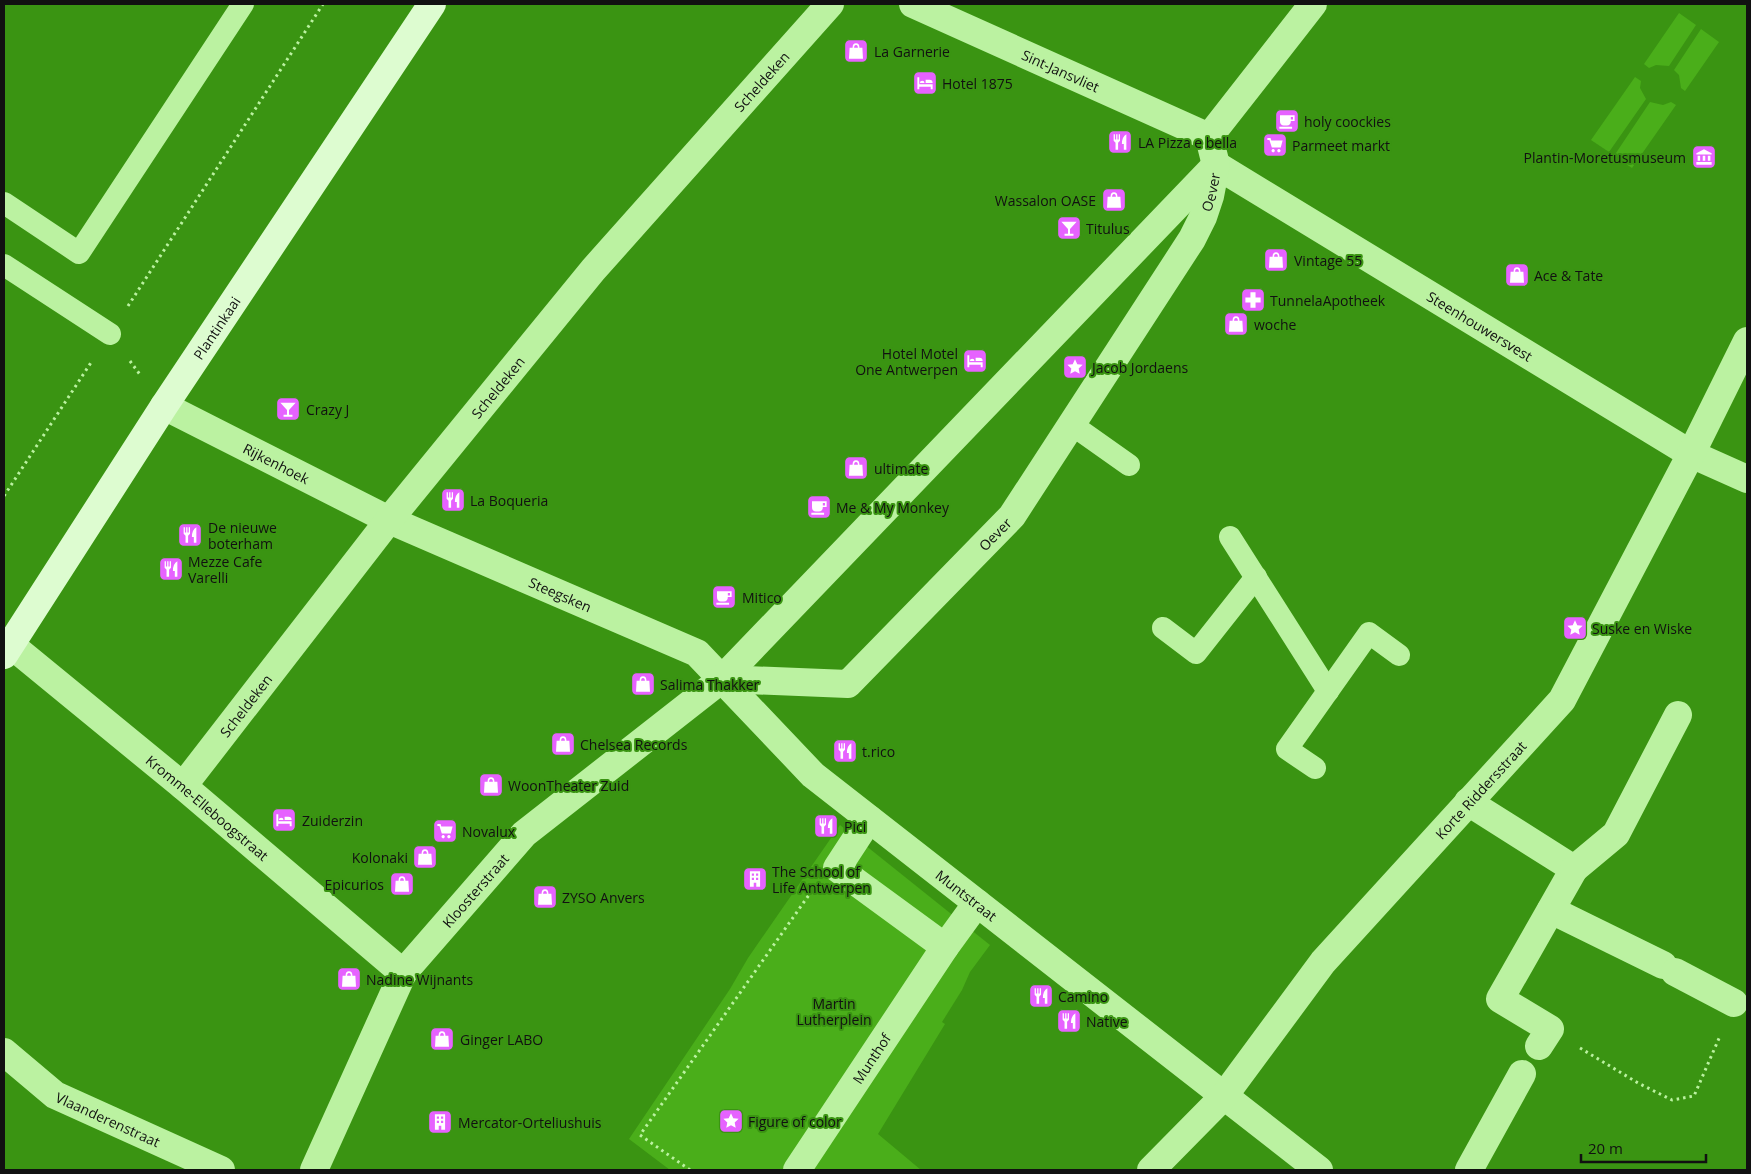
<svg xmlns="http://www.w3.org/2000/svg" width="1751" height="1174" font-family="'Open Sans',sans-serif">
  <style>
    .green { fill: #4aae1a }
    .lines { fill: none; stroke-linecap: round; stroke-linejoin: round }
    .path { stroke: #bbf2a1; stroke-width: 3; stroke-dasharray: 2.5 4; stroke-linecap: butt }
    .lane { stroke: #bbf2a1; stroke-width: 22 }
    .street { stroke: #bbf2a1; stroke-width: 28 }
    .secondary { stroke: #ddfcd0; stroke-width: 28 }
    .labels { text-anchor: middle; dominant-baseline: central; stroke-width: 4; stroke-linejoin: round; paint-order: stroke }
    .poi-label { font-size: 14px; fill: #111; stroke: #3a9412; text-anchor: start }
    .street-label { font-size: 14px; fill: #111; stroke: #3a9412 }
    .park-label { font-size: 14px; fill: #111; stroke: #3a9412 }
  </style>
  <rect width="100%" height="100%" fill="#3a9412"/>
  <g class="green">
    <path d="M1679 13 1696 25 1669 66 1656 65 1649 68 1644 64Z"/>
    <path d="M1701 29 1719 42 1685 91 1681 88 1679 75 1674 70Z"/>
    <path d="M1635 77 1641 81 1640 88 1646 99 1609 152 1591 140Z"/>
    <path d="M1650 102 1663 105 1671 102 1676 105 1632 168 1614 156Z"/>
    <path d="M840 825 990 945 970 972 962 990 942 1022 945 1024 878 1134 921 1170H670L629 1139 730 989 748 958Z"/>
  </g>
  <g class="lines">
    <g class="path">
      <path d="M128 306 323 4"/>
      <path d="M130 361 141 376"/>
      <path d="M4 496 92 361"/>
      <path d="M1580 1048 1638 1083 1672 1100 1694 1096 1720 1036"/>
      <path d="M690 1170 640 1135 811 892"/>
    </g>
    <g class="lane">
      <path d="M4 203 79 253 243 4"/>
      <path d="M4 265 110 334"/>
      <path d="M1071 424 1129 465"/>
      <path d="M1230 537 1328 691"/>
      <path d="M1163 628 1196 653 1256 577"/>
      <path d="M1315 768 1287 749 1369 633 1399 655"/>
    </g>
    <g class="street">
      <path id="s1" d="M913 4 1209 137"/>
      <path d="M1209 137 1313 4"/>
      <path id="s2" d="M1216 165 1691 454 1747 479"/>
      <path id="s3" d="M164 406 389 520 697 653 813 775 1319 1170"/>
      <path id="s4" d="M11 645 183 786 403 973"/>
      <path id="s5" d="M722 679 848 684 1012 516 1192 239 1203 217 1210 196 1216 165 1209 137"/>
      <path id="s6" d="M183 786 389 520 593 270 830 4"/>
      <path d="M1468 802 1574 869 1500 999 1550 1029 1539 1046"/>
      <path d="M1574 869 1616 834 1678 715"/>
      <path d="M1551 910 1663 965"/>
      <path d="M945 947 977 903"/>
      <path d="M1675 972 1734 1003"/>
      <path id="s7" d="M4 1052 55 1095 221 1170"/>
      <path id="s8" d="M314 1170 403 973 524 834 722 679 1216 165"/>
      <path id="s9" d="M797 1170 945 947 837 868 869 819"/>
      <path id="s10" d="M1151 1170 1224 1096 1323 962 1562 700 1691 454 1747 341"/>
      <path d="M1469 1170 1522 1074"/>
    </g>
    <path class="secondary" id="s11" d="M4 655 164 406 432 4"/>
  </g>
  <defs>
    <symbol id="shop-square" viewBox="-11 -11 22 22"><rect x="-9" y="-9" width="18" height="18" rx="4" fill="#e662ff" stroke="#3a9412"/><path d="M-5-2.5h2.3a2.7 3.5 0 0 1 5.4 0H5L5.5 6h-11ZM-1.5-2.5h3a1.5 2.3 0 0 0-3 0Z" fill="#fff"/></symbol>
    <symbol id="hotel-square" viewBox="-11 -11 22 22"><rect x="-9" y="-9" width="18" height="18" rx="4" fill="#e662ff" stroke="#3a9412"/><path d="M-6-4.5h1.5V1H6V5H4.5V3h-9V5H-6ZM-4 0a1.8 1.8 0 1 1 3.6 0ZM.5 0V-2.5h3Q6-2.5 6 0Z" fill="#fff"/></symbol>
    <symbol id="cafe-square" viewBox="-11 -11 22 22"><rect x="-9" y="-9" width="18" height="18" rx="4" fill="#e662ff" stroke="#3a9412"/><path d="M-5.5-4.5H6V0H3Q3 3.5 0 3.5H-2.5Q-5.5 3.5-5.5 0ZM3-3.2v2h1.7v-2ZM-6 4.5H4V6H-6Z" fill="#fff"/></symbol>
    <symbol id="restaurant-square" viewBox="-11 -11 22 22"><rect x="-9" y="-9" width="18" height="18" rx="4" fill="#e662ff" stroke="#3a9412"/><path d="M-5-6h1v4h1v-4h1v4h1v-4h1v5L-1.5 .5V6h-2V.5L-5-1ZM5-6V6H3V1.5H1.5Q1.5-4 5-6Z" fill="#fff"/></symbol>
    <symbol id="supermarket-square" viewBox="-11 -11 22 22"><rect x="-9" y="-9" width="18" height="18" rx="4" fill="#e662ff" stroke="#3a9412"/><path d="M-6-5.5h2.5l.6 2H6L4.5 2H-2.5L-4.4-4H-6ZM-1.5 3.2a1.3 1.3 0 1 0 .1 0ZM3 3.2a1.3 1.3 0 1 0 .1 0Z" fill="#fff"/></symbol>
    <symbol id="museum-square" viewBox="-11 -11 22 22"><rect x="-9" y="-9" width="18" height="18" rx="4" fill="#e662ff" stroke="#3a9412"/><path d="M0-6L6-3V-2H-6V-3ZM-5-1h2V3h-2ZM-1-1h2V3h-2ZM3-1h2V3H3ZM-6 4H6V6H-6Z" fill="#fff"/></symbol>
    <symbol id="bar-square" viewBox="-11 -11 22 22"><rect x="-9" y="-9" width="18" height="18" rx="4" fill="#e662ff" stroke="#3a9412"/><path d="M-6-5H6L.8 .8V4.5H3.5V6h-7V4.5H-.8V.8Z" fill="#fff"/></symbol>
    <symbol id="pharmacy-square" viewBox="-11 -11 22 22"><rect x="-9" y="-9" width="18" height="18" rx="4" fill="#e662ff" stroke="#3a9412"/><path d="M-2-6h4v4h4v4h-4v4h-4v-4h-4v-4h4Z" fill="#fff"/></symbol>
    <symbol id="sight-square" viewBox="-11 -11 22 22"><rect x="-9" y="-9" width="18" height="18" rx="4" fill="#e662ff" stroke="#3a9412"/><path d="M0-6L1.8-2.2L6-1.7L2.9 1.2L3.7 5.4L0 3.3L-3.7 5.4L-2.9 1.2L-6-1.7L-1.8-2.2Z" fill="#fff"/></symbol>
    <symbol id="building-square" viewBox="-11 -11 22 22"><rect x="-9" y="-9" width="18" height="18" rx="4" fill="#e662ff" stroke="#3a9412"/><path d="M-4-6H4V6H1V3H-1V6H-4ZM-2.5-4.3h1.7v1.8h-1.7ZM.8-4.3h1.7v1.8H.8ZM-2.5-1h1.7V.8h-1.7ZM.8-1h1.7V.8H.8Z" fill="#fff"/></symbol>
  </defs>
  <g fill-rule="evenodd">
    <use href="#shop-square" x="842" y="37" width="28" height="28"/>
    <use href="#hotel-square" x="911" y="69" width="28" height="28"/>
    <use href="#cafe-square" x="1273" y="107" width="28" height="28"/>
    <use href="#restaurant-square" x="1106" y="128" width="28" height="28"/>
    <use href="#supermarket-square" x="1261" y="131" width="28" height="28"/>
    <use href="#museum-square" x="1690" y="143" width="28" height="28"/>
    <use href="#shop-square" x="1100" y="186" width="28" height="28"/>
    <use href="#bar-square" x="1055" y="214" width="28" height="28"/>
    <use href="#shop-square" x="1262" y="246" width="28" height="28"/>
    <use href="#shop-square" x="1503" y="261" width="28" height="28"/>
    <use href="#pharmacy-square" x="1239" y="286" width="28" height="28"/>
    <use href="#shop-square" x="1222" y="310" width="28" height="28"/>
    <use href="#hotel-square" x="961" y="347" width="28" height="28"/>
    <use href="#sight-square" x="1061" y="353" width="28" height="28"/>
    <use href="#bar-square" x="274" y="395" width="28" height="28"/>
    <use href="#shop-square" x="842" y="454" width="28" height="28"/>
    <use href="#restaurant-square" x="439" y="486" width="28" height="28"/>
    <use href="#cafe-square" x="805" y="493" width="28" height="28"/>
    <use href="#restaurant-square" x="176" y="521" width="28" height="28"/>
    <use href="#restaurant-square" x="157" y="555" width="28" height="28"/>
    <use href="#cafe-square" x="710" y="583" width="28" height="28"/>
    <use href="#sight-square" x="1561" y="614" width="28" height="28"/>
    <use href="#shop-square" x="629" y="670" width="28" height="28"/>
    <use href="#shop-square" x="549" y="730" width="28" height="28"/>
    <use href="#restaurant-square" x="831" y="737" width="28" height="28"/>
    <use href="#shop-square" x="477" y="771" width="28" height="28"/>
    <use href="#hotel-square" x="270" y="806" width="28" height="28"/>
    <use href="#restaurant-square" x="812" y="812" width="28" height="28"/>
    <use href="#supermarket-square" x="431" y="817" width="28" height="28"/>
    <use href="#shop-square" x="411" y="843" width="28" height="28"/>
    <use href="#building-square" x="741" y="865" width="28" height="28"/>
    <use href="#shop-square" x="388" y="870" width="28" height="28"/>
    <use href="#shop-square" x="531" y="883" width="28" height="28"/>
    <use href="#shop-square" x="335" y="965" width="28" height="28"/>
    <use href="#restaurant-square" x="1027" y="982" width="28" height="28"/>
    <use href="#restaurant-square" x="1055" y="1007" width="28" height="28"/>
    <use href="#shop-square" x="428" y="1025" width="28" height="28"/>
    <use href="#sight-square" x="717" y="1107" width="28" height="28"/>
    <use href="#building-square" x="426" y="1108" width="28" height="28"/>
  </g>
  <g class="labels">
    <g class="poi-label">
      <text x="874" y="51">La Garnerie</text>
      <text x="942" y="83">Hotel 1875</text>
      <text x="1304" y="121">holy coockies</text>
      <text x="1138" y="142">LA Pizza e bella</text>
      <text x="1292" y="145">Parmeet markt</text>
      <text x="1686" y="157" text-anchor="end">Plantin-Moretusmuseum</text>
      <text x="1096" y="200" text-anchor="end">Wassalon OASE</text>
      <text x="1086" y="228">Titulus</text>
      <text x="1294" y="260">Vintage 55</text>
      <text x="1534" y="275">Ace &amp; Tate</text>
      <text x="1270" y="300">TunnelaApotheek</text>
      <text x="1254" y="324">woche</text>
      <text x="958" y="353" text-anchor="end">Hotel Motel<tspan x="958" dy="16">One Antwerpen</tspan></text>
      <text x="1092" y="367">Jacob Jordaens</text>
      <text x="306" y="409">Crazy J</text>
      <text x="874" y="468">ultimate</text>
      <text x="470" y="500">La Boqueria</text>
      <text x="836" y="507">Me &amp; My Monkey</text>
      <text x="208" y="527">De nieuwe<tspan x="208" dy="16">boterham</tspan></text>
      <text x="188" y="561">Mezze Cafe<tspan x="188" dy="16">Varelli</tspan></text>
      <text x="742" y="597">Mitico</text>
      <text x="1592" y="628">Suske en Wiske</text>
      <text x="660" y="684">Salima Thakker</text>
      <text x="580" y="744">Chelsea Records</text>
      <text x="862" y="751">t.rico</text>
      <text x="508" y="785">WoonTheater Zuid</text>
      <text x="302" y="820">Zuiderzin</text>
      <text x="844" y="826">Pici</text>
      <text x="462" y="831">Novalux</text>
      <text x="408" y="857" text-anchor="end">Kolonaki</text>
      <text x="772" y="871">The School of<tspan x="772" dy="16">Life Antwerpen</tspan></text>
      <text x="384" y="884" text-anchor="end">Epicurios</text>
      <text x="562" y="897">ZYSO Anvers</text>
      <text x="366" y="979">Nadine Wijnants</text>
      <text x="1058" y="996">Camino</text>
      <text x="1086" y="1021">Native</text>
      <text x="460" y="1039">Ginger LABO</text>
      <text x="748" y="1121">Figure of color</text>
      <text x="458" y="1122">Mercator-Orteliushuis</text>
    </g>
    <g class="street-label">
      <text stroke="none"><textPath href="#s1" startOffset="162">Sint-Jansvliet</textPath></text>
      <text stroke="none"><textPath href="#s6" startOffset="912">Scheldeken</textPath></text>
      <text stroke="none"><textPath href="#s5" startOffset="742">Oever</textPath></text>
      <text stroke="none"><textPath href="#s2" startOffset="309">Steenhouwersvest</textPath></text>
      <text stroke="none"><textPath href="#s11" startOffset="390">Plantinkaai</textPath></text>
      <text stroke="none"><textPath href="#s6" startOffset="508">Scheldeken</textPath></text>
      <text stroke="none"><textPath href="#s3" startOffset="126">Rijkenhoek</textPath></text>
      <text stroke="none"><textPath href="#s5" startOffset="336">Oever</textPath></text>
      <text stroke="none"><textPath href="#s3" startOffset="439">Steegsken</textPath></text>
      <text stroke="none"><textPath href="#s6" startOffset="102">Scheldeken</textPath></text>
      <text stroke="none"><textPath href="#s10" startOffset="504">Korte Riddersstraat</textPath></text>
      <text stroke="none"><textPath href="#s4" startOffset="255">Kromme-Elleboogstraat</textPath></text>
      <text stroke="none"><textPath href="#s8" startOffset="326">Kloosterstraat</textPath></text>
      <text stroke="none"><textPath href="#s3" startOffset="951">Muntstraat</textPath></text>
      <text stroke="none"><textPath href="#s9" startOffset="134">Munthof</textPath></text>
      <text stroke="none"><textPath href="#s7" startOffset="125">Vlaanderenstraat</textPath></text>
    </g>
    <g class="park-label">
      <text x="834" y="1003">Martin<tspan x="834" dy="16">Lutherplein</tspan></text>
    </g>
  </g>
  <rect width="1751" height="1174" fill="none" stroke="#111111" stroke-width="10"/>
  <path d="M1581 1154v8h125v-8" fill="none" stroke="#111111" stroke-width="2.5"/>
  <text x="1588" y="1154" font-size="15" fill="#111111" stroke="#3a9412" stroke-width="4" paint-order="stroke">20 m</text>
</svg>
